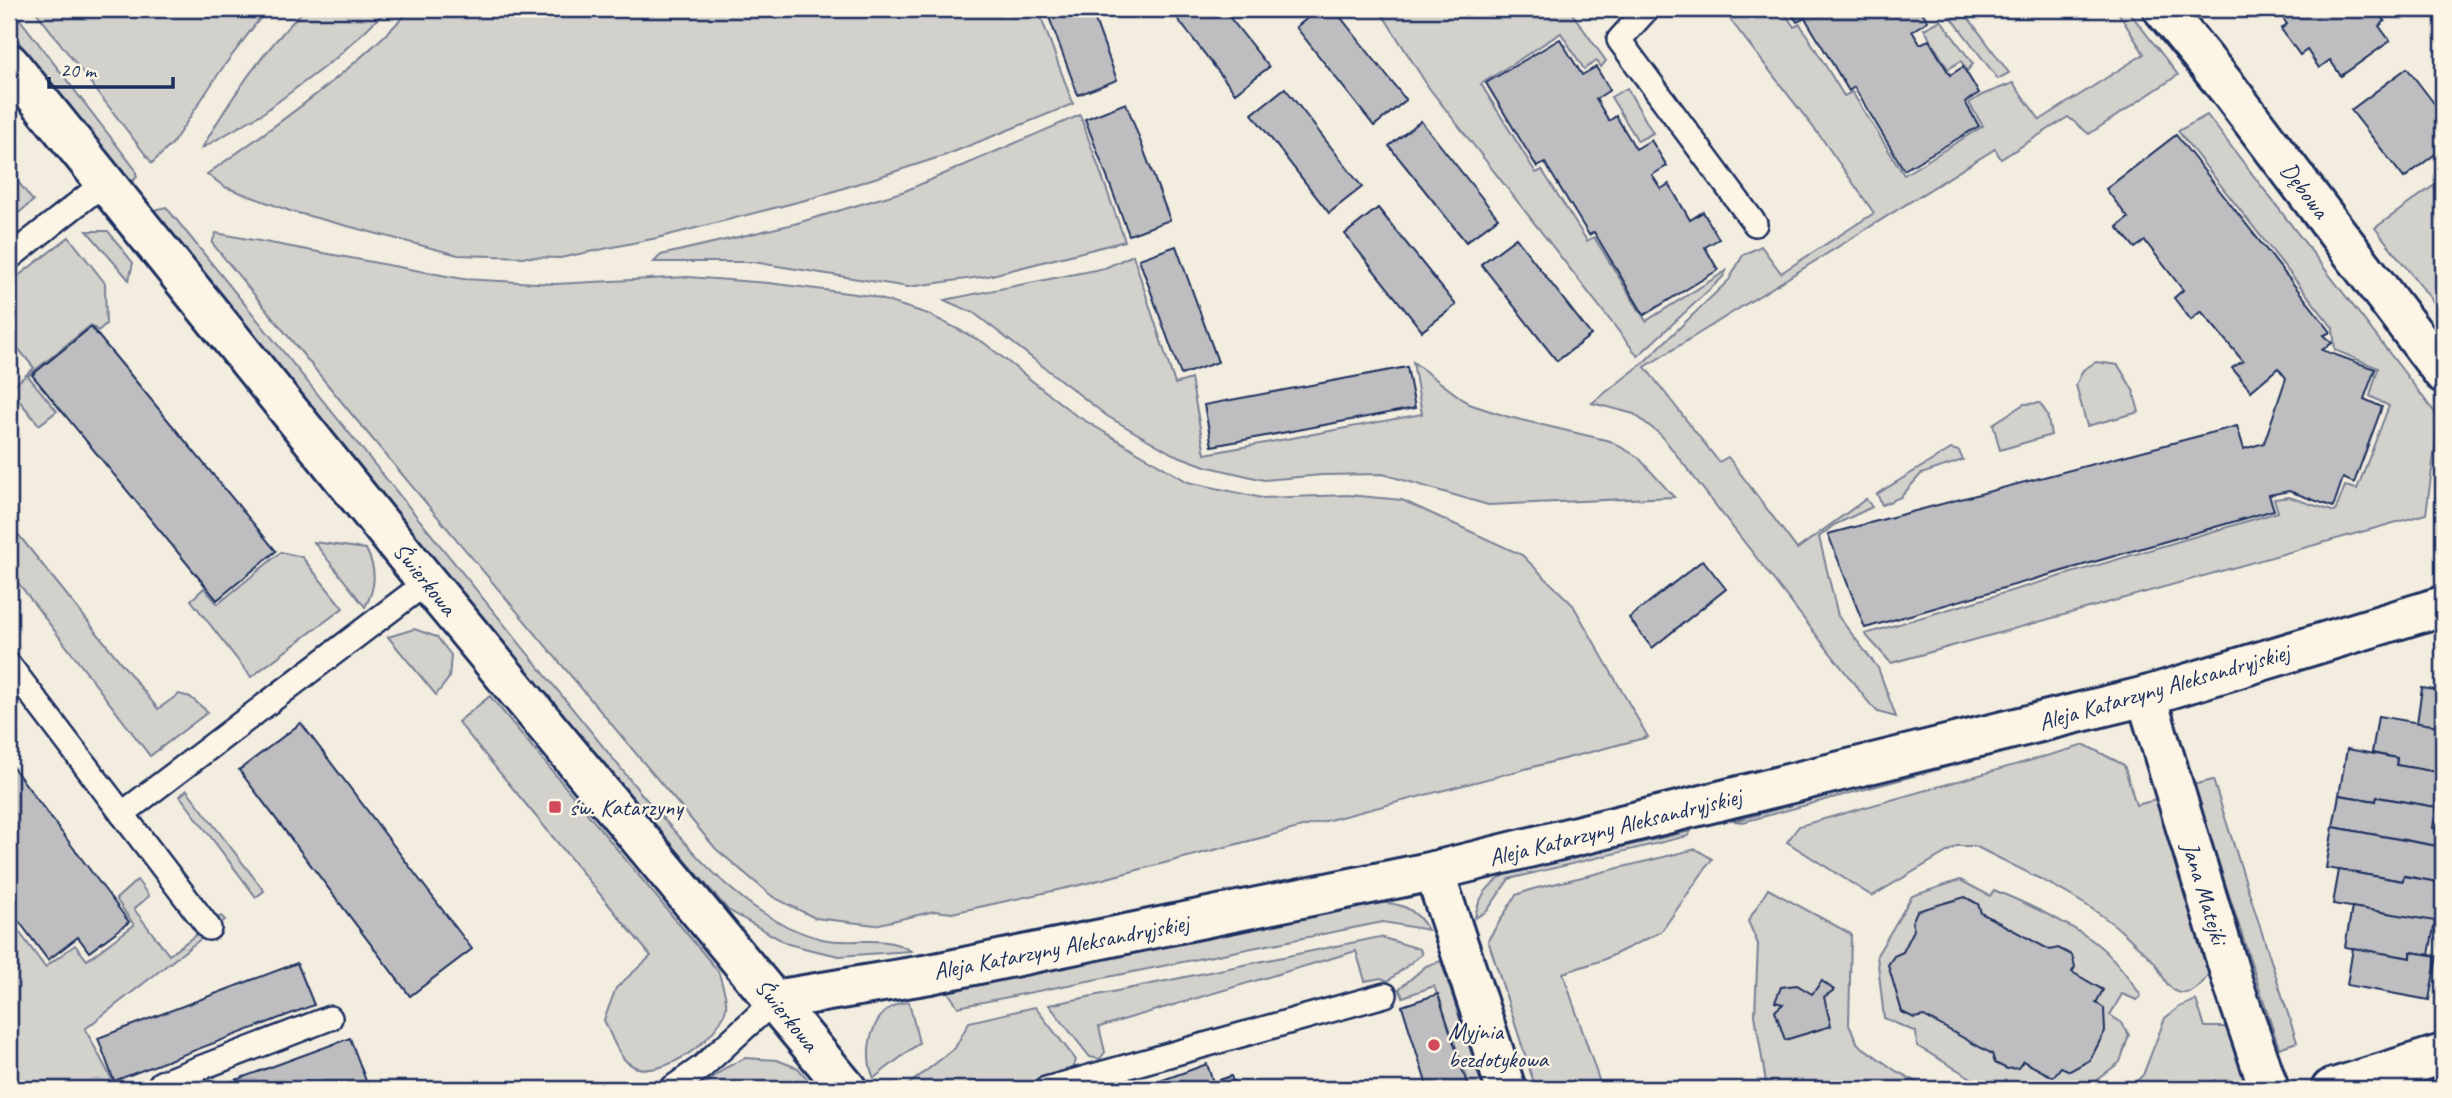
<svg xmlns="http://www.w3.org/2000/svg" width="2452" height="1098" font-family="Caveat,sans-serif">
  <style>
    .green { fill: #d3d1cc; stroke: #778095; stroke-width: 2 }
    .building { fill: #bebec0; stroke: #1b2f5e; stroke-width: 2 }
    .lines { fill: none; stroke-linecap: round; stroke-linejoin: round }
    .service-casing { stroke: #1b2f5e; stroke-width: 28 }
    .minor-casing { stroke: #1b2f5e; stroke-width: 44 }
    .service { stroke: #fcf5e5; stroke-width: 23 }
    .minor { stroke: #fcf5e5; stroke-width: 38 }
    .poi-dot { fill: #d1495b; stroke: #fcf5e5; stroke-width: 2.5 }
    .labels { text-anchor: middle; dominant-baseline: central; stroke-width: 5; stroke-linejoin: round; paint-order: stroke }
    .street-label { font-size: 24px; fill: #1b2f5e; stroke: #fcf5e5 }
    .poi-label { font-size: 24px; fill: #1b2f5e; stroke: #fcf5e5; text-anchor: start }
  </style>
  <rect width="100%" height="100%" fill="#f3ede0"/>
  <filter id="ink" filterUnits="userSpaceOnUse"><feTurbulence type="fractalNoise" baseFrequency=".0143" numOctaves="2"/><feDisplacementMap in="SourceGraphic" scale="14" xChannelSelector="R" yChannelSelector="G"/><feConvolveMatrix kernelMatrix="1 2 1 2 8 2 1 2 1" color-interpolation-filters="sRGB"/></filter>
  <g filter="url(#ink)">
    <g class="green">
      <path d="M9 9H12L135 169 137 177 128 186 9 29Z"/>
      <path d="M34 9H267L221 70 172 144 152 163Z"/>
      <path d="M305 9H388L336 58 263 113 202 148C231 97 263 51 305 9Z"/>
      <path d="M411 9H1038L1073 104 946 155 813 198 657 238 560 258 458 255 290 211 225 187 207 174C277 125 353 71 411 9Z"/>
      <path d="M1379 9H1569L1606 61 1601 67 1597 61 1584 69 1561 33 1481 84 1536 173 1542 170 1587 241 1594 237 1646 321 1726 271 1723 277 1638 356 1429 88Z"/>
      <path d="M1722 9H1782L1794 27 1800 24 1844 96 1852 92 1904 175 1983 126 1969 103 1982 95 2013 83 2040 120 2144 54 2116 9H2127L2178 75 2089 134 2068 117 2001 159 1995 149 1645 367 1719 462 1728 457 1797 549 1866 499 1872 507 1834 525 1819 537 1838 616 1878 668 1896 717 1878 712 1870 704 1661 435 1634 414 1592 403 1642 364 1729 280 1743 255 1761 246 1781 273 1874 213 1823 140Z"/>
      <path d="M1945 9H1962L2009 73 1998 79Z"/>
      <path d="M1941 20 1973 64 1967 71 1961 61 1948 69 1924 29Z"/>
      <path d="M1627 88 1653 133 1638 141 1611 97Z"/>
      <path d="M1080 115 1125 241 988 276 908 287 753 262H654L661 255 794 224 905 191Z"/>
      <path d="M2207 115 2439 418 2426 514 1891 663 1865 634 2278 512 2274 499 2289 497 2335 512 2345 486 2357 489 2389 406 2370 396 2378 368 2335 350 2333 328 2178 131Z"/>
      <path d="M9 170 33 201 10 220 9 218Z"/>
      <path d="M2443 179V314L2375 228Z"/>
      <path d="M166 207 644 797C695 853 745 920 822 939 853 946 883 933 911 951L839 956 812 950 788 944 728 910 466 604 150 211Z"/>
      <path d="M87 231H108L133 263 129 280Z"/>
      <path d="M216 233 463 279 555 284 688 277 769 283 871 296 928 314 983 342 1074 414 1188 482 1262 498 1348 495 1402 500 1522 555 1573 605 1648 737 1080 885 952 913 935 911 875 925 815 918 773 897 716 849 354 417 212 243Z"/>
      <path d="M69 237 105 283 106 324 98 331 91 325 28 376 57 411 39 425 10 389 34 368 9 337V283Z"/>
      <path d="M1133 255 1175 384 1191 379 1205 454 1422 414 1413 362 1469 404 1509 417 1610 441 1638 457 1674 497 1488 505 1383 474 1322 475 1264 480 1205 466 1173 454 1107 416 974 313 944 300 1105 268Z"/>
      <path d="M2096 362 2118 365 2133 390 2139 412 2087 426 2076 385 2083 370Z"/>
      <path d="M2040 403 2047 414 2051 435 2000 450 1993 424 2024 404Z"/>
      <path d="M1951 449 1959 451 1963 460 1921 474 1901 497 1882 505 1877 494Z"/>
      <path d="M9 523 158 709 179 694 190 697 208 712 150 756 19 584 9 592Z"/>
      <path d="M314 542 366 549C377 570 376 587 365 607Z"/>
      <path d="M281 552 302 557 343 608 251 677 191 600 204 588 218 604Z"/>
      <path d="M414 629 437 637 451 655 449 678 436 695 388 637Z"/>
      <path d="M490 696 718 971C721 981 728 998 726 1008 720 1039 651 1091 624 1059 615 1049 610 1032 604 1020L616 988 651 956 458 722Z"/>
      <path d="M2048 735 2044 741 1743 822 1734 821Z"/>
      <path d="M2085 745 2124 765 2136 805 2156 800 2210 971C2205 981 2195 994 2182 993 2167 992 2162 972 2154 962 2146 953 2136 945 2127 936 2088 899 2023 871 1975 846H1957L1872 896 1787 842 1799 826Z"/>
      <path d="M2213 780 2297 1042 2279 1048 2193 785Z"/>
      <path d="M187 790 264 891 256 897 180 796Z"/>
      <path d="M1691 831 1688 836 1509 879 1487 911 1475 918C1478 897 1488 885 1506 874Z"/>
      <path d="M1696 849 1712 859 1661 932 1603 960 1563 973 1602 1089H1536L1488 940 1516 895 1533 889Z"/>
      <path d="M137 880 149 896 134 909 169 955 221 916 225 920 85 1029 117 1089H9V918L45 967 75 945 87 960 134 925 116 899Z"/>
      <path d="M1960 880 1990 896 1994 890C2025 903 2058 918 2086 936 2108 950 2127 974 2141 996L2137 1000 2122 994 2110 1015 2122 1023 2129 1035 2120 1062 2085 1089H1990L1917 1046 1916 1032 1884 1018 1877 955 1912 896Z"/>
      <path d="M1768 889 1851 934 1849 1025 1858 1044 1896 1071 1930 1089H1767L1755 1015 1758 944 1748 921Z"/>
      <path d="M1375 902C1400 903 1415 907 1428 930L1383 922 958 1007 946 989Z"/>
      <path d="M1380 937 1420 949 1422 954 1388 981 1381 978 1365 981 1356 951 1099 1027 1105 1052 1100 1059 1090 1057 1049 1005Z"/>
      <path d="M1441 961 1483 1089H1471L1434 986 1403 997 1399 989 1426 966Z"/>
      <path d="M2196 1000 2205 1027H2225L2236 1042 2249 1089H2129L2143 1075 2165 1018 2179 1007Z"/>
      <path d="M909 1002 919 1043 874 1078C861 1051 873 1003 909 1002Z"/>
      <path d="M1035 1007 1076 1060 1073 1069 1012 1089H903L955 1048 969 1022Z"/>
      <path d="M745 1058 777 1060 798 1068 816 1089H699L725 1068Z"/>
    </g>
    <g class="building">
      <path d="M1046 9H1091L1117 80 1078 95Z"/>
      <path d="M1170 9H1223L1269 67 1235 93Z"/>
      <path d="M1320 9H1334L1406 100 1374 126 1296 27Z"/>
      <path d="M1789 9H1920L1928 21 1912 31 1920 44 1929 40 1950 75 1963 67 1979 93 1965 102 1979 126 1904 170 1854 87 1849 91 1805 18 1797 22Z"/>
      <path d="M2276 9H2376L2385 21 2379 26 2390 41 2341 76 2330 60 2319 68 2307 50 2300 55 2281 29 2287 24Z"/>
      <path d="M1560 39 1582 75 1596 67 1610 90 1596 99 1609 121 1616 116 1636 149 1651 140 1667 166 1652 175 1661 189 1669 184 1690 220 1703 212 1719 239 1705 247 1718 270 1644 315 1594 232 1589 235 1545 163 1537 167 1486 83Z"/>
      <path d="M2407 68 2443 115V148L2404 178 2351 110Z"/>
      <path d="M1285 88 1362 187 1329 213 1252 114Z"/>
      <path d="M1126 103 1170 220 1129 235 1085 119Z"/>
      <path d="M1421 121 1498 218 1466 242 1389 146Z"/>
      <path d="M2176 135 2331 332 2324 335 2332 343 2322 350 2375 369 2364 399 2382 407 2354 483 2343 478 2333 507 2289 491 2269 495 2274 510 1865 628 1828 534 2237 426 2244 449 2264 443 2286 378 2278 368 2251 391 2232 368 2243 361 2201 311 2191 320 2174 298 2183 290 2145 241 2135 248 2117 227 2128 218 2106 189Z"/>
      <path d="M1378 208 1456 305 1422 331 1345 234Z"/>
      <path d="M1516 238 1591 335 1557 361 1481 264Z"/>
      <path d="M1176 246 1218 362 1181 375 1139 259Z"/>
      <path d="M91 327 276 551 217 600 32 375Z"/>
      <path d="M1407 367 1415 408 1212 446 1204 405Z"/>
      <path d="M1703 560 1726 589 1652 648 1629 618Z"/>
      <path d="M2422 688 2443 691V727L2417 723Z"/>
      <path d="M2378 716 2443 727V773L2396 765 2397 758 2372 753Z"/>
      <path d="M301 723 472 949 410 996 239 770Z"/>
      <path d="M2347 749 2397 758 2396 765 2443 773V790L2439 789 2436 807 2377 797 2376 801 2339 795Z"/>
      <path d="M9 762 129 922 89 952 78 937 48 960 9 908Z"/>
      <path d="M2339 795 2376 801 2377 797 2436 807 2433 828 2443 830V847L2333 827Z"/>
      <path d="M2333 827 2442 847 2438 866H2443V883L2404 876 2403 881 2326 868Z"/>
      <path d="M2339 870 2403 881 2404 876 2443 883 2440 902H2443V923L2333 904Z"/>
      <path d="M1965 897 1978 904 1981 913 2050 950 2058 948 2072 955 2075 967 2072 972 2103 990 2096 1003 2104 1008 2105 1031 2090 1060 2070 1071 2061 1067 2053 1077 2023 1061 2018 1068 2007 1069 1995 1063 1992 1054 1924 1016 1914 1018 1902 1012 1888 965 1894 956 1903 952 1914 930 1912 922 1917 911Z"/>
      <path d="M2352 907 2435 921 2429 955 2411 952V958L2345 947Z"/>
      <path d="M2353 948 2411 958V952L2437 956 2429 1000 2347 985Z"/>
      <path d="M297 963 314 1005 114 1081 98 1038Z"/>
      <path d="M1822 981 1834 990 1824 997 1831 1026 1785 1040 1775 1011 1783 1004 1775 1002 1781 987 1797 985 1812 994Z"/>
      <path d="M1438 994 1467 1084 1450 1089H1428L1402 1006Z"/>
      <path d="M350 1038 369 1089H211Z"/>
      <path d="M1207 1064 1213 1082 1231 1076 1236 1089H1138Z"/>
    </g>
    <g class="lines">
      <defs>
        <g id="service">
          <path d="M1647 9 1619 40 1755 224"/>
          <path d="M9 258 104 183"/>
          <path d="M9 665 209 928"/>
          <path d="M122 814 427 582"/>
          <path d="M158 1089 161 1083 330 1018"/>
          <path d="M671 1089 702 1067 775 1000"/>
          <path d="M1046 1089 1385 995"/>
        </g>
        <g id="minor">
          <path d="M2163 9 2229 90 2443 373"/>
          <path d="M9 63 427 582 847 1089"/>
          <path d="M2146 696 2233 983 2269 1089"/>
          <path d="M1434 871 1506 1089"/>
          <path d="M775 1000 930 974 1434 871 2146 696 2443 606"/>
          <path d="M2331 1089 2443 1054"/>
        </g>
      </defs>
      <use href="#service" class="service-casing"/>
      <use href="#minor" class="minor-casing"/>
      <use href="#service" class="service"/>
      <use href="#minor" class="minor"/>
    </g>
  </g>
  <g class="poi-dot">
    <rect x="548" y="800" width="14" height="14" rx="3.5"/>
    <circle cx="1434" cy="1045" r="7"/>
  </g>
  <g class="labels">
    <g class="street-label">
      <text transform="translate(2305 190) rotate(53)">Dębowa</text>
      <text transform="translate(425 579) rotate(51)">Świerkowa</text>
      <text transform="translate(2164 687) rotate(-16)">Aleja Katarzyny Aleksandryjskiej</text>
      <text transform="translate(1615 827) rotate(-14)">Aleja Katarzyny Aleksandryjskiej</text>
      <text transform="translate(2205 893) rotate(73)">Jana Matejki</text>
      <text transform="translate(1061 947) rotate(-11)">Aleja Katarzyny Aleksandryjskiej</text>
      <text transform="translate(787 1015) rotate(51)">Świerkowa</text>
    </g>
    <g class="poi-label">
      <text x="569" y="807">św. Katarzyny</text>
      <text x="1448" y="1031">Myjnia<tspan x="1448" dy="28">bezdotykowa</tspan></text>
    </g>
  </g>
  <rect width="2452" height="1098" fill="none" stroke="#fcf5e5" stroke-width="35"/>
  <rect x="18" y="18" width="2417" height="1063" fill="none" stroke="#1b2f5e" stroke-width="2.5" filter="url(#ink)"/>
  <path d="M49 77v10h124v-10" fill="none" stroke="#1b2f5e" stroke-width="3.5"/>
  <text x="60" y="77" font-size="21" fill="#1b2f5e" stroke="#fcf5e5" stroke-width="5" paint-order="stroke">20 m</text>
</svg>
